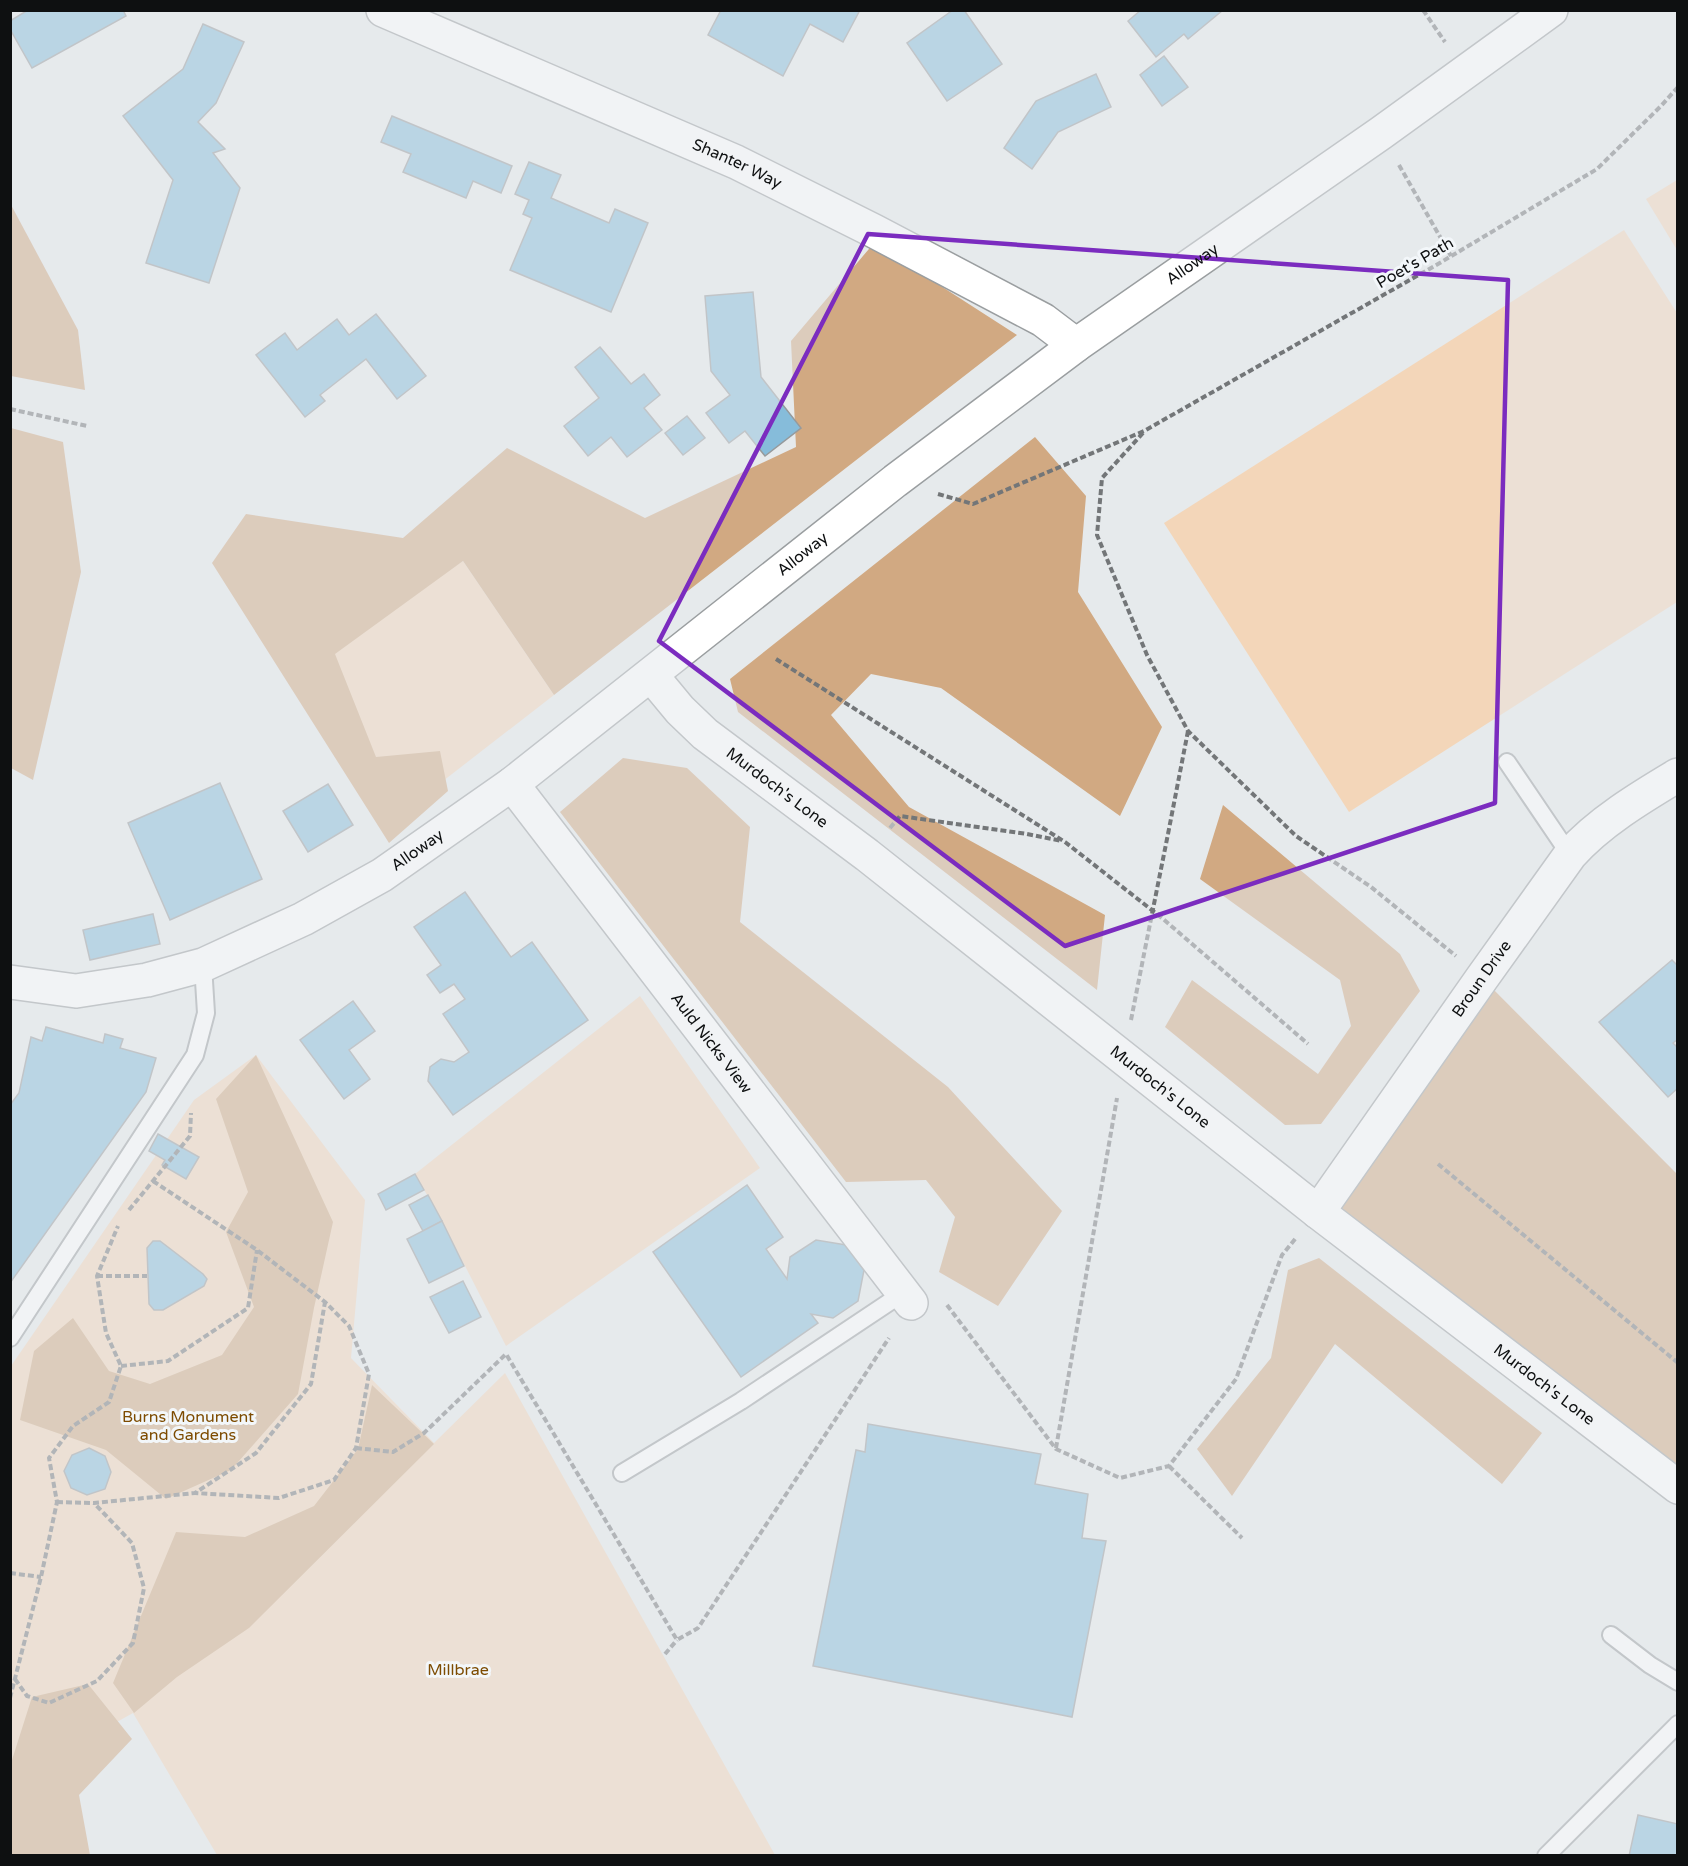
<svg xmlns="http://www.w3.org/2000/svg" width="1688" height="1866" font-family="'Varela Round',sans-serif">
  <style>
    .green { fill: #f3d6b9 }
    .forest { fill: #d1a982 }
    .building { fill: #86bcda; stroke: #969a9c; stroke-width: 1.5 }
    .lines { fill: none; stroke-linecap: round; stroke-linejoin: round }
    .service-casing { stroke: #9a9ea0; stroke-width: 20 }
    .minor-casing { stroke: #9a9ea0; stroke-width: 36 }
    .tertiary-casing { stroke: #9a9ea0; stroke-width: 36 }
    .secondary-casing { stroke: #9a9ea0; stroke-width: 36 }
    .path { stroke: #737678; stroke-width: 4; stroke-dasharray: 6 3; stroke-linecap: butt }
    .service { stroke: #fff; stroke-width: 16 }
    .minor { stroke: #fff; stroke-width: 33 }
    .tertiary { stroke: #fff; stroke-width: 33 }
    .secondary { stroke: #fff; stroke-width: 33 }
    .path-bridge { stroke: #737678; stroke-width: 4; stroke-dasharray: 6 3; stroke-linecap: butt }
    .marked { fill: none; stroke: #7b2cbf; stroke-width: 4.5; stroke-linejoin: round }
    .labels { text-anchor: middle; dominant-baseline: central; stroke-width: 6; stroke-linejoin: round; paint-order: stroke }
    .street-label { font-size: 16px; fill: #0e1011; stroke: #f3f7fa }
    .park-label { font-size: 16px; fill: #7d4b01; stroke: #f3f7fa }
  </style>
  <rect width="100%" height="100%" fill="#e6eaec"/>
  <g class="green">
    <path d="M1677 180V250L1646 199Z"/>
    <path d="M1624 230 1677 313V602L1349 812 1164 523Z"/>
    <path d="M463 561 554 695 403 812 302 666Z"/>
    <path d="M640 996 760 1168 506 1346 442 1221 415 1174Z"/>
    <path d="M256 1055 365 1200 351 1358 434 1443 505 1373 775 1855H217L133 1713 11 1781V1366L194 1100Z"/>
  </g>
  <g class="forest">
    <path d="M10 203 78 330 85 390 11 376Z"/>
    <path d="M874 243 1017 335 554 695 463 561 335 654 376 757 440 751 448 791 389 843 212 563 246 514 403 538 507 448 645 518 796 447 791 341Z"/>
    <path d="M11 428 63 442 81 572 33 780 11 768Z"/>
    <path d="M1035 437 1086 496 1078 592 1162 727 1120 816 941 688 871 674 831 715 909 807 1105 915 1097 990 738 712 730 679Z"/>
    <path d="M623 758 687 768 750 827 740 922 948 1087 1062 1211 998 1306 939 1272 955 1217 926 1180 846 1182 560 812Z"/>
    <path d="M1223 805 1400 954 1420 991 1321 1124 1285 1125 1165 1027 1192 980 1318 1074 1351 1026 1340 980 1200 879Z"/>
    <path d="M1482 978 1677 1174V1487L1318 1212Z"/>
    <path d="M256 1055 333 1222 314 1308 298 1394 231 1470 166 1499 106 1450 20 1420 34 1351 73 1318 109 1371 150 1384 222 1355 254 1307 226 1232 248 1192 216 1099Z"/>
    <path d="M1319 1258 1542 1433 1502 1484 1335 1344 1232 1496 1197 1449 1271 1358 1288 1270Z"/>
    <path d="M372 1385 434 1444 249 1628 177 1677 134 1713 113 1683 176 1532 245 1537 314 1506 358 1449Z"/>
    <path d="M88 1684 132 1739 79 1795 90 1855H11V1763L32 1697Z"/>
  </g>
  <g class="building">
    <path d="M28 10H123L126 16 32 68 10 29V21Z"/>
    <path d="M721 10H860L843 42 810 24 783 76 708 35Z"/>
    <path d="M953 10H964L1002 64 947 101 907 43Z"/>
    <path d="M1141 10H1223L1188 39 1184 34 1156 57 1128 21Z"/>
    <path d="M203 24 244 42 216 103 198 122 225 149 213 153 240 188 209 283 146 263 173 180 123 116 183 69Z"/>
    <path d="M1164 56 1188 87 1162 106 1140 75Z"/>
    <path d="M1096 74 1111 107 1058 132 1032 169 1004 148 1036 101Z"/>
    <path d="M392 116 512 166 501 193 473 181 466 198 403 172 411 154 381 142Z"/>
    <path d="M529 162 561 175 551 198 609 223 615 209 648 223 611 312 510 270 532 218 523 214 529 200 515 194Z"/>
    <path d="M753 292 761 377 801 428 765 456 745 431 729 443 706 413 730 395 711 371 705 296Z"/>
    <path d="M376 314 426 376 397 399 366 359 320 395 325 401 305 417 256 355 285 333 297 350 337 319 349 335Z"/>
    <path d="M600 347 631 384 644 374 660 395 644 408 662 430 627 457 611 437 588 456 564 426 599 398 575 367Z"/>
    <path d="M687 416 705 438 683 455 665 433Z"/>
    <path d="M220 783 262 879 170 920 128 823Z"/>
    <path d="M328 784 353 825 308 852 283 811Z"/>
    <path d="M465 892 511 957 532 942 588 1020 453 1115 428 1081 430 1067 441 1059 454 1062 469 1052 443 1014 465 999 454 984 440 993 427 975 441 965 414 927Z"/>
    <path d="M153 914 160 944 90 960 83 930Z"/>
    <path d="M1672 960 1678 966V1039L1673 1043 1678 1048V1088L1668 1097 1599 1022Z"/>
    <path d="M353 1001 375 1031 349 1050 370 1079 344 1099 300 1040Z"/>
    <path d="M46 1027 103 1043 105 1034 123 1039 120 1048 156 1058 146 1092 10 1283V1105L19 1093 31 1037 42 1041Z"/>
    <path d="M158 1134 199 1157 186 1179 162 1165 165 1160 149 1151Z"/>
    <path d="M415 1174 424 1190 386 1210 378 1194Z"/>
    <path d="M747 1185 783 1237 766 1249 787 1279 790 1257 816 1240 846 1245 864 1270 858 1301 833 1318 811 1314 818 1323 741 1377 653 1252Z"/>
    <path d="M428 1195 442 1221 423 1231 409 1205Z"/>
    <path d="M442 1221 464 1266 429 1283 407 1239Z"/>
    <path d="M153 1241H160L203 1274 207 1279 204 1286 163 1310H154L149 1304 147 1248Z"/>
    <path d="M463 1281 481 1317 449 1333 430 1297Z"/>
    <path d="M868 1424 1041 1454 1035 1484 1088 1494 1082 1538 1106 1541 1072 1717 813 1666 856 1450 865 1452Z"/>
    <path d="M89 1448 105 1456 111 1472 105 1489 87 1495 71 1488 64 1471 72 1455Z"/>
    <path d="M1638 1815 1678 1824V1856H1629Z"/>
  </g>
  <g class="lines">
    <defs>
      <g id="service">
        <path d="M1507 762 1570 855"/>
        <path d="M10 1338 195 1055 206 1013 203 965"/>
        <path d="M622 1473 741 1401 903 1293"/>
        <path d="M1611 1635 1650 1665 1678 1682"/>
        <path d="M1546 1856 1678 1724"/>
      </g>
      <g id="minor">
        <path id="s1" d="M383 10 736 162 874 231 1043 320 1076 345"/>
        <path id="s2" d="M512 784 911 1303"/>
        <path id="s3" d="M1318 1212 1482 978 1570 855C1598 823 1641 797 1678 775"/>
      </g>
      <g id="tertiary">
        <path id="s4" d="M651 675 680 710 705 734 867 855 1318 1212 1678 1487"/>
      </g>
      <g id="secondary">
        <path id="s5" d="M10 982 76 991 147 980 203 965 303 919 382 875 512 784 895 481 1076 345 1381 133 1551 10"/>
      </g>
    </defs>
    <use href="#service" class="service-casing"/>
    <use href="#minor" class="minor-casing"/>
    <use href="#tertiary" class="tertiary-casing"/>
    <use href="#secondary" class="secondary-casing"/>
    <g class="path">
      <path d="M1423 10 1445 42"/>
      <path d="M1399 165 1451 256"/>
      <path d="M10 409 87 426"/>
      <path d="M1143 433 1102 478 1097 535 1147 655 1188 731 1296 836 1371 887 1456 956"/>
      <path d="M938 494 973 504 1144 431 1438 264 1597 169 1661 106 1678 87"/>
      <path d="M776 659 1065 842 1162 918 1308 1044"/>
      <path d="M890 828 900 816 1027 834 1062 841"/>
      <path d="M1168 834 1188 731"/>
      <path d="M1131 1020 1145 949"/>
      <path d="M1438 1164 1678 1363"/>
      <path d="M153 1181 257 1250 325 1302 349 1326 369 1374 356 1448 334 1480 279 1498 195 1493"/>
      <path d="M129 1210 190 1136 191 1113"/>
      <path d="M97 1276H147"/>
      <path d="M947 1305 1056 1449 1120 1478 1169 1466 1236 1379 1282 1255 1296 1238"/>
      <path d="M121 1366 168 1361 248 1308 257 1250"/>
      <path d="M356 1448 393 1452 424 1433 506 1354 677 1640 698 1628 889 1338"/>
      <path d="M1056 1448 1117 1098"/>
      <path d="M1169 1466 1242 1538"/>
      <path d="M57 1502 94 1503 195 1493 256 1453 311 1384 325 1302"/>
      <path d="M10 1573 41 1577"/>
      <path d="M665 1654 677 1640"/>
      <path d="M15 1679 27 1696 49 1703 97 1681 133 1643 144 1588 132 1543 94 1503"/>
      <path d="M10 1698 41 1577 57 1502 49 1458 73 1426 109 1402 121 1366 106 1333 97 1276 118 1226"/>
    </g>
    <use href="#service" class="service"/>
    <use href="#minor" class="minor"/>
    <use href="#tertiary" class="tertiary"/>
    <use href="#secondary" class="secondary"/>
    <path class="path-bridge" d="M1145 949 1168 834"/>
  </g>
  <path d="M0 0H1688V1866H0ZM868 234 1508 280 1495 803 1065 946 659 641Z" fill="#e6eaec" fill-opacity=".55" fill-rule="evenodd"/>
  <path class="marked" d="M868 234 1508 280 1495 803 1065 946 659 641Z"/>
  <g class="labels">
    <g class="street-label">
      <text stroke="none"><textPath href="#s1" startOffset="386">Shanter Way</textPath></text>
      <text transform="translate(1415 263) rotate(-30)">Poet's Path</text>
      <text stroke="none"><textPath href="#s5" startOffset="1412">Alloway</textPath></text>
      <text stroke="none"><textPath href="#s5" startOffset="926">Alloway</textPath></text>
      <text stroke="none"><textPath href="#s4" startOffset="170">Murdoch's Lone</textPath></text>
      <text stroke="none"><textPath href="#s5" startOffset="440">Alloway</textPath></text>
      <text stroke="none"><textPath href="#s3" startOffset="285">Broun Drive</textPath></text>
      <text stroke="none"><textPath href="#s2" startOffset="327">Auld Nicks View</textPath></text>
      <text stroke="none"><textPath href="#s4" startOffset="656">Murdoch's Lone</textPath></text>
      <text stroke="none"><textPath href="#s4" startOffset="1142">Murdoch's Lone</textPath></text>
    </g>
    <g class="park-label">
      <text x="188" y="1417">Burns Monument<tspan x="188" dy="18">and Gardens</tspan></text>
      <text x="458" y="1670">Millbrae</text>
    </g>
  </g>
  <rect width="1688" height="1866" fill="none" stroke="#0e1011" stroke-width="24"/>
</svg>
